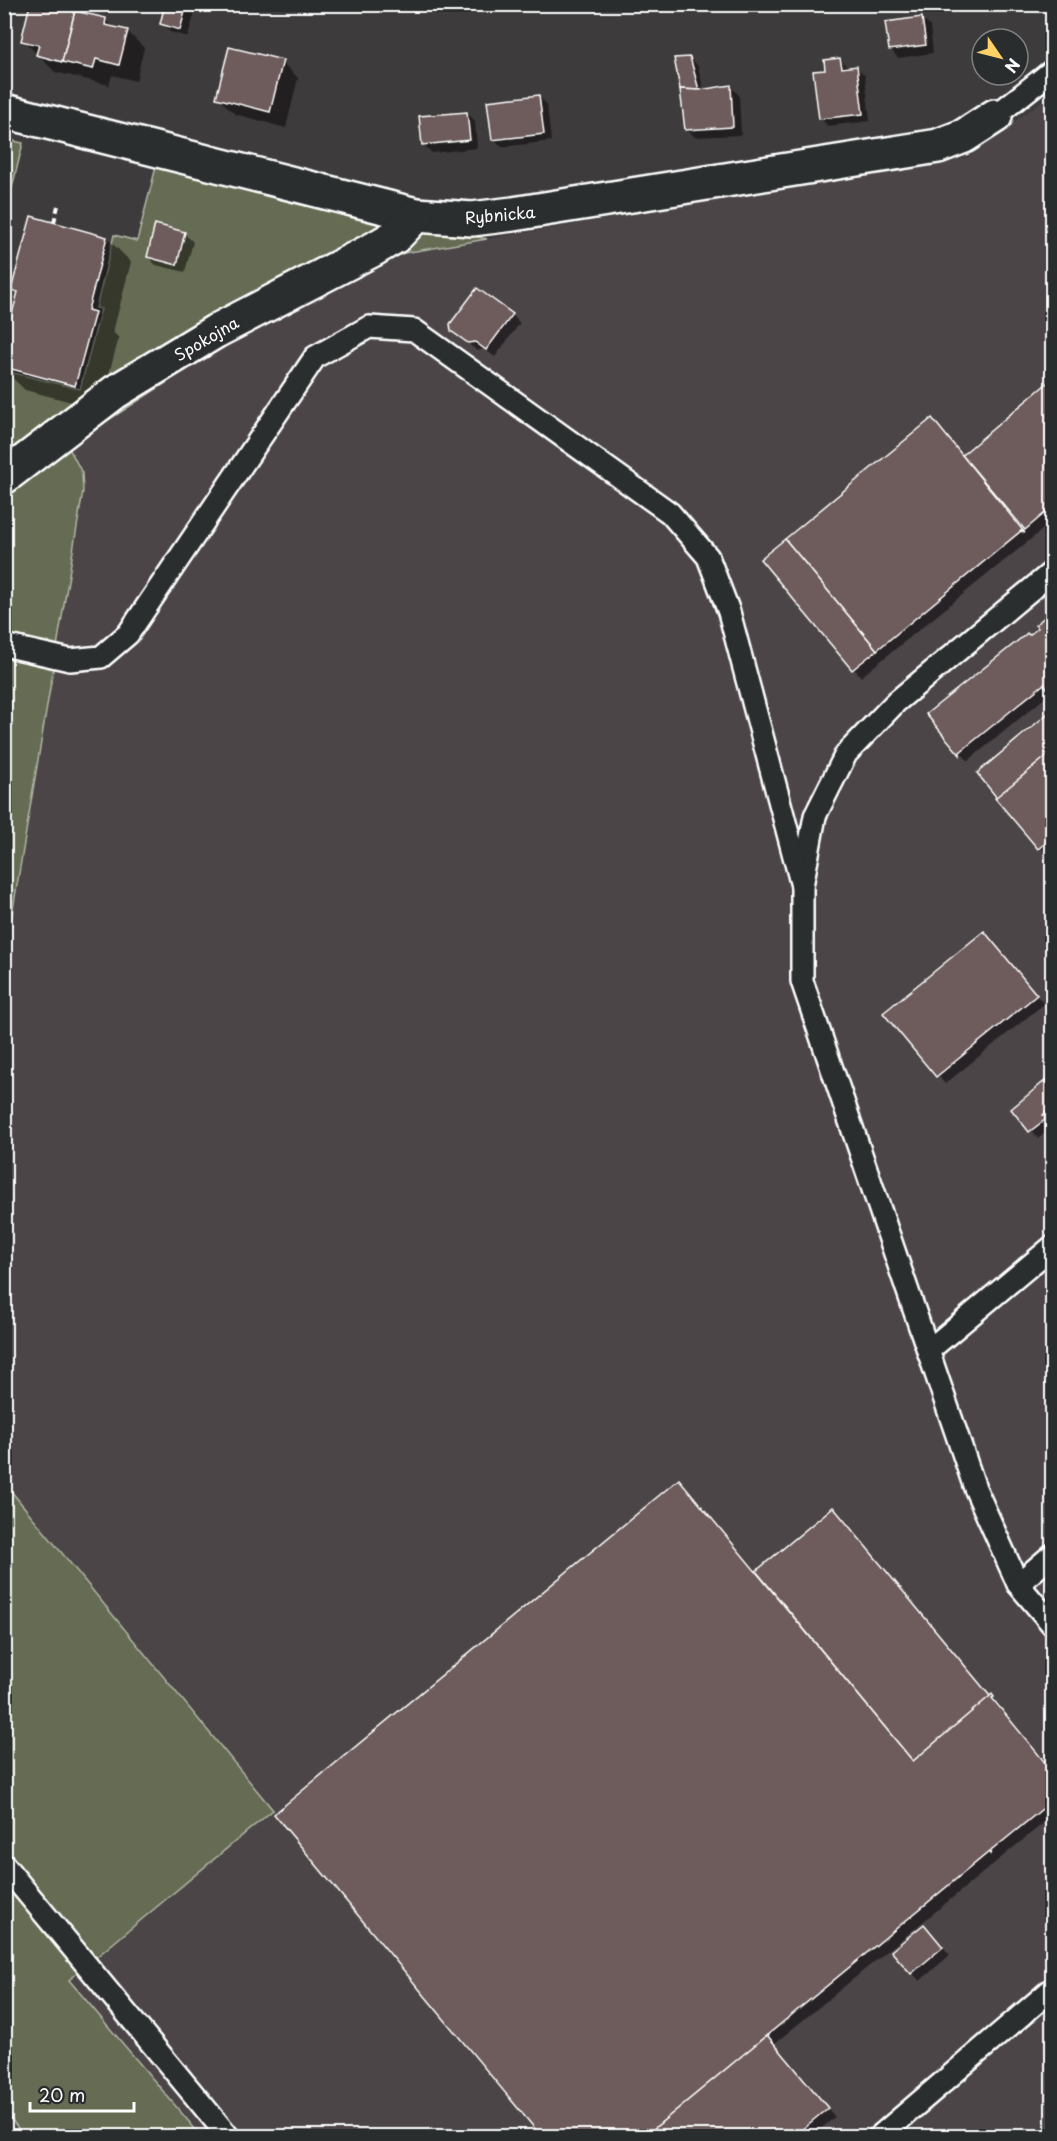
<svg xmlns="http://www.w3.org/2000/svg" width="1057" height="2141" font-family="'Playpen Sans',sans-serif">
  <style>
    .built { fill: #4c4546 }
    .green { fill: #656c52; stroke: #b2b6a8; stroke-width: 1.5 }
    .shadow { fill: #0007 }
    .building { fill: #6e5b5c; stroke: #fff; stroke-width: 1.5 }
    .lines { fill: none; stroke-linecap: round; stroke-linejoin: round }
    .lane-casing { stroke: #fff; stroke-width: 26 }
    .street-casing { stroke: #fff; stroke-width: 38 }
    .path { stroke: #fff; stroke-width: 4; stroke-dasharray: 6 4.5; stroke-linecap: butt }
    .lane { stroke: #2a2d2e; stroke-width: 21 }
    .street { stroke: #2a2d2e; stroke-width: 33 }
    .labels { text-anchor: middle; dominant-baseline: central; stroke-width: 6; stroke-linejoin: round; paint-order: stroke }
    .street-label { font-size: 16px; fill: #fff; stroke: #2a2d2e }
  </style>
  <rect width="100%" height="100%" fill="#3e3b3c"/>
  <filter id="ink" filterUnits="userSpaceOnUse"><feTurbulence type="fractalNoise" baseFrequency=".0167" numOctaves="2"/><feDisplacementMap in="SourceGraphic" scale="12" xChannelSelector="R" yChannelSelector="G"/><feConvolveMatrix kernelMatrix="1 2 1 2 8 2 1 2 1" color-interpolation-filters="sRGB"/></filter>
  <g filter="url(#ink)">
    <path class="built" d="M1052 93V2136H201L69 1980 272 1809 11 1491 5 1481V957L83 491 82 473 68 446 240 335 405 253 967 158Z"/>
    <g class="green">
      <path d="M5 139 23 143 12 188 5 186Z"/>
      <path d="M156 167 487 239 404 253 240 335 68 446 82 473 83 491 5 957V371L80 389 101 309 96 308 114 235 137 241Z"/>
      <path d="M5 1481 11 1491 273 1810 69 1980 201 2136H24L5 2111Z"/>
    </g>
    <g class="shadow">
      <path d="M32 4H63L70 11 105 20 114 28 127 31 144 48 136 81 112 75 109 85 55 72 23 40Z"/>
      <path d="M167 4H197L188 37 170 32 162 24Z"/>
      <path d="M921 18 930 26 933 53 898 58 890 49Z"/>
      <path d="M690 58 698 66 704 91 731 87 739 95 741 135 695 137 686 129Z"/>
      <path d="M840 59 848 68 857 67 865 76 870 121 828 126 820 118 827 71Z"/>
      <path d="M282 62 298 78 286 128 235 114 218 98Z"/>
      <path d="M539 96 547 105 551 141 502 147 494 139Z"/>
      <path d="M467 113 475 121 477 148 432 153 424 145Z"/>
      <path d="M156 226 185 234 193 242 185 272 156 265 148 257Z"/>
      <path d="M107 238 131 262 113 332 119 338 99 409 25 390 4 370V349L19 295 13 290Z"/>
      <path d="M512 315 520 323 495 357 484 349 477 351 453 331Z"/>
      <path d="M1052 381V522L861 677 762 559 940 428 963 456Z"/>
      <path d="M1052 613V692L968 761 929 715 1040 629 1038 625Z"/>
      <path d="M1052 712V852L1048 856 979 773Z"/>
      <path d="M984 933 1044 1004 945 1084 885 1014Z"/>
      <path d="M1047 1081 1052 1086V1122L1050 1124 1052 1127 1038 1139 1013 1109Z"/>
      <path d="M679 1481 757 1573 833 1509 991 1698 992 1697 1001 1706 999 1707 1052 1772V1816L774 2044 835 2117 812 2136H543L276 1814Z"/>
      <path d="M932 1934 950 1955 920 1981 912 1973Z"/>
    </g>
    <g class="building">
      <path d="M30 4H52L75 11 62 62 36 55 39 45 21 41Z"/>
      <path d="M165 4H187L180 30 160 24Z"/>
      <path d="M75 11 106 18 105 25 128 30 119 65 96 59 93 69 62 62Z"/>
      <path d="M922 17 926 45 889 50 885 22Z"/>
      <path d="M229 47 283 60 270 112 216 98Z"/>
      <path d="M690 57 699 90 680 89 674 58Z"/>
      <path d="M840 58 842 68 857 66 863 114 819 119 813 71 825 70 824 60Z"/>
      <path d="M731 85 733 127 685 130 680 89 699 90Z"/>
      <path d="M539 95 544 134 492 140 487 101Z"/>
      <path d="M467 112 470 140 422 145 419 116Z"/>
      <path d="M31 216 107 237 88 310 95 312 75 386 4 367V343L18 292 11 290Z"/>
      <path d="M155 224 185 232 177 265 147 257Z"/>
      <path d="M477 288 513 314 486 350 475 342 468 343 451 331 450 324Z"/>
      <path d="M1052 379V507L1025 530 962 455Z"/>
      <path d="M932 418 1025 533 1021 531 877 650 785 539Z"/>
      <path d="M785 539 877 650 852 670 760 559Z"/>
      <path d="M1052 611V695L1044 684 960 752V755L926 714 1025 635 1027 633 1029 635 1038 628 1035 625Z"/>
      <path d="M1052 710V752L997 798 977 773Z"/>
      <path d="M1052 752V838L1038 849 995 798Z"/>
      <path d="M984 931 1037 995 936 1077 883 1013Z"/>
      <path d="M1047 1079 1052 1085V1107L1043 1115 1046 1119 1029 1132 1011 1109Z"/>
      <path d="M679 1479 913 1761 992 1694 994 1697 992 1698 1052 1771V1801L991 1851 990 1854 989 1852 645 2136H541L274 1814Z"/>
      <path d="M833 1507 990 1696 913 1761 756 1571Z"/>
      <path d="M924 1924 943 1947 911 1974 891 1951Z"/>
      <path d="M767 2035 828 2108 794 2136H645Z"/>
    </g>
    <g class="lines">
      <defs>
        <g id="lane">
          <path d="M995 116 1052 71"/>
          <path d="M1052 572 896 702 846 754 815 816 802 886V981L975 1488 1018 1584 1052 1624"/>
          <path d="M4 645 70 660 101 657 128 634 315 357 369 327 414 330 670 513 708 557 729 612 802 886"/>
          <path d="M928 1351 1052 1247"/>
          <path d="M1018 1584 1052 1555"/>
          <path d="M4 1865 228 2136"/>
          <path d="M880 2136 1052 1989"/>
        </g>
        <g id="street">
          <path d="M4 111 416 215 472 219 513 214 938 146 964 136 995 116"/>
          <path d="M4 477 115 392 216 331 374 249 396 236 416 215"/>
        </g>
      </defs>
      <use href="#lane" class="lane-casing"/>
      <use href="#street" class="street-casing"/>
      <g class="path">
        <path d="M54 222 59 202"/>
        <path d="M4 2132 8 2136"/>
      </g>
      <use href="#lane" class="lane"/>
      <use href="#street" class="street"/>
    </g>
  </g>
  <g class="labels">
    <g class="street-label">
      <text transform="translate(500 214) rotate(-5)">Rybnicka</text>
      <text transform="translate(206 338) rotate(-30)">Spokojna</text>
    </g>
  </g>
  <rect width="1057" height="2141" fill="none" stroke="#2a2d2e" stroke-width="24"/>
  <rect x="12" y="12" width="1033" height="2117" fill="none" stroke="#fff" stroke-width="2" filter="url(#ink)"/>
  <g transform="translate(1000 57) rotate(125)"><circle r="28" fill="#2a2d2e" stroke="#7f8182" stroke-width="1.5"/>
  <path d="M0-4.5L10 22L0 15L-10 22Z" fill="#ffd166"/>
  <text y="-9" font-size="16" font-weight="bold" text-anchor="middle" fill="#ffffff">N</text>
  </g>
  <path d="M30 2102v9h104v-9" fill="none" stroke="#ffffff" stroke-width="3"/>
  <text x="39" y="2102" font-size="18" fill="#ffffff" stroke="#2a2d2e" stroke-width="4.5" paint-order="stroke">20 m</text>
</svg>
